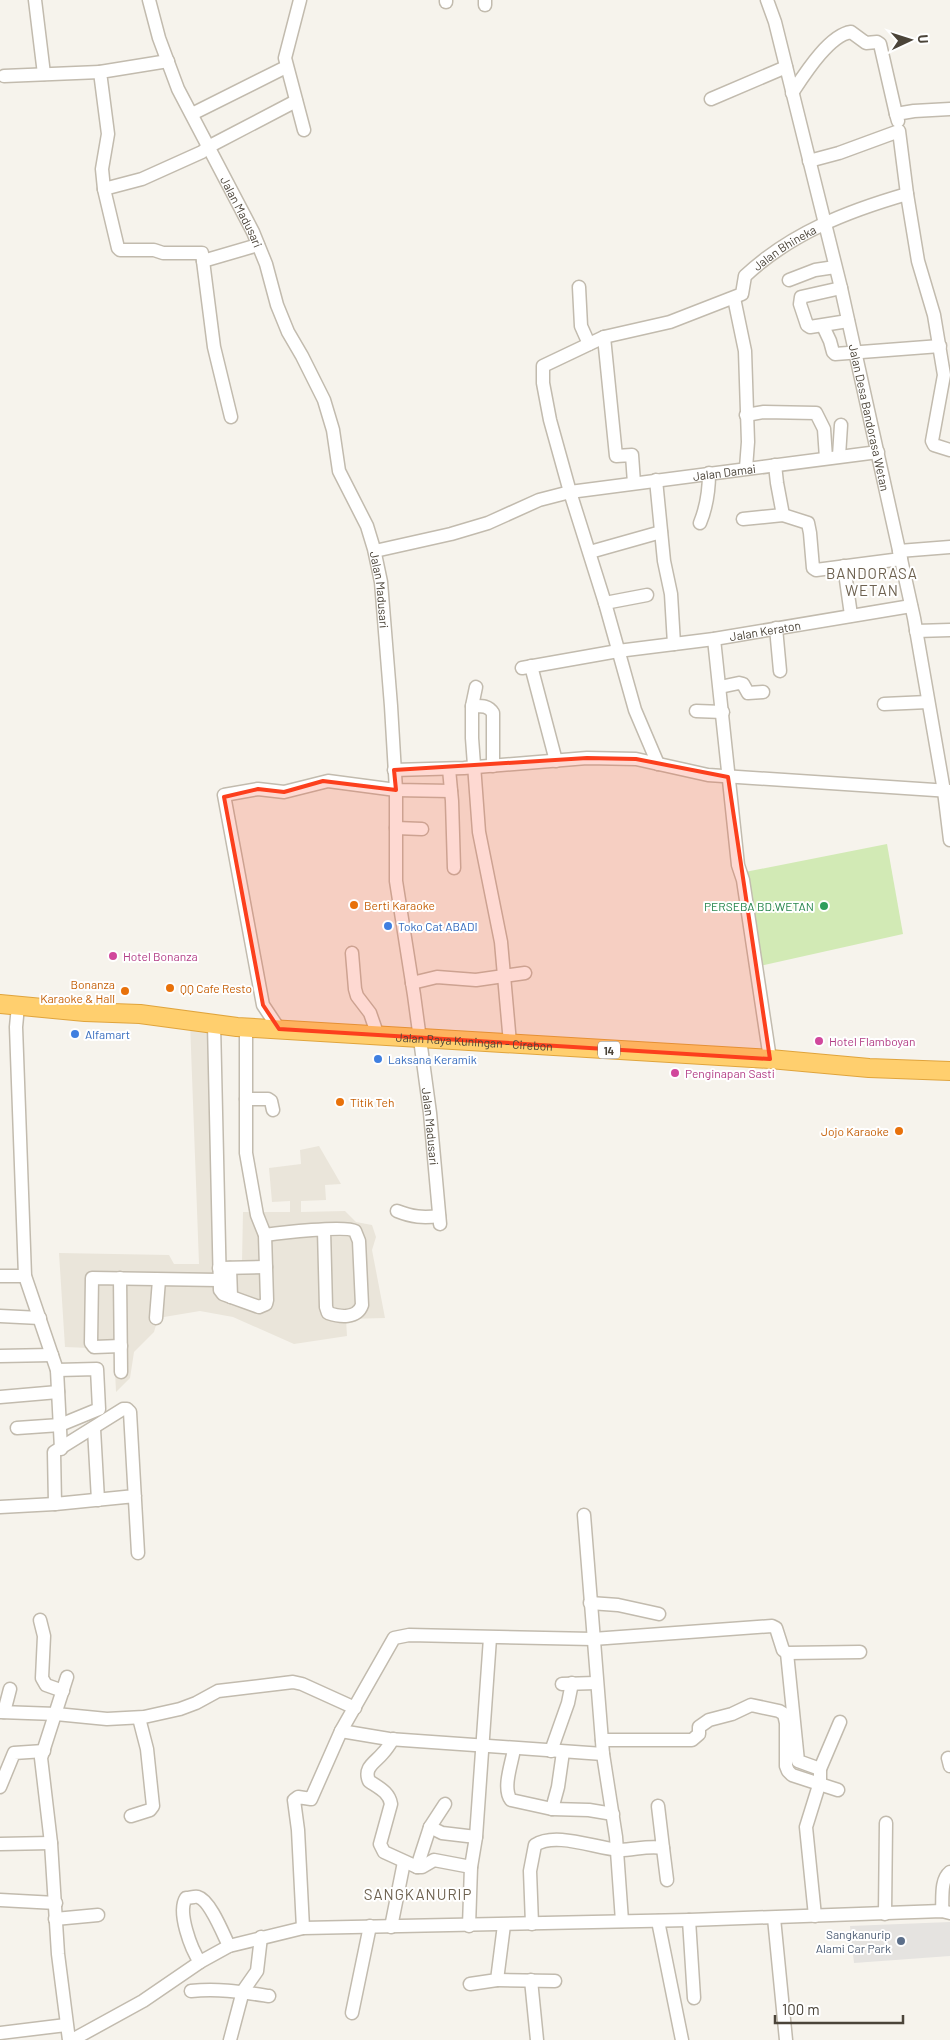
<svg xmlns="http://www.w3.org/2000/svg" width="950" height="2040" font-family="Barlow,sans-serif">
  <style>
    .residential { fill: #eae5da }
    .green { fill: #d2eab5 }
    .parking { fill: #e5e3e0 }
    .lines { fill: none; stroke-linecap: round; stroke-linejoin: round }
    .minor-casing { stroke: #c2bbae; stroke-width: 15 }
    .highway-casing { stroke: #e0a43c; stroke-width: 20 }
    .minor { stroke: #fff; stroke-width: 12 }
    .highway { stroke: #ffcf6e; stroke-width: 18 }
    .marked { fill: #fc3f1d; fill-opacity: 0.2; stroke: #fc3f1d; stroke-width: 4; stroke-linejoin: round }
    .food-dot { fill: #e8710a; stroke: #fff; stroke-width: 2 }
    .leisure-dot { fill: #2e9e5b; stroke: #fff; stroke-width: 2 }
    .shop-dot { fill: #3f7fe0; stroke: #fff; stroke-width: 2 }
    .hotel-dot { fill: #d1479c; stroke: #fff; stroke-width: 2 }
    .service-dot { fill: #5c6f8a; stroke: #fff; stroke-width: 2 }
    .labels { text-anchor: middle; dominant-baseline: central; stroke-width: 4; stroke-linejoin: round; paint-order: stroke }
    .shield { fill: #fff; stroke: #817c74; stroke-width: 1 }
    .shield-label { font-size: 11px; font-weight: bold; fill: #4b4439 }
    .street-label { font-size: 12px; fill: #4b4439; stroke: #fff }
    .food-label { font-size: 12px; fill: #c56008; stroke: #fff; text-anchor: start }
    .leisure-label { font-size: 12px; fill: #27864d; stroke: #fff; text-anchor: end }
    .shop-label { font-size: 12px; fill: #366cbe; stroke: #fff; text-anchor: start }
    .hotel-label { font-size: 12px; fill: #b23c85; stroke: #fff; text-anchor: start }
    .service-label { font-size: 12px; fill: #4e5e75; stroke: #fff; text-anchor: end }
    .quarter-label { font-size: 15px; letter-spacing: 1px; fill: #6e6250; stroke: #fff }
  </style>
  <rect width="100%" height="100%" fill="#f6f3ec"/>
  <path class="residential" d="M190 1022 217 1024 224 1261 242 1262 243 1212H290V1201L272 1202 269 1168 301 1164 300 1150 319 1146 341 1184 325 1185 326 1200 301 1201V1212L345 1211 356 1222 372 1225 376 1237 372 1250 385 1318 346 1319 347 1336 294 1344 233 1317 200 1311 158 1318 154 1332 134 1352 130 1378 116 1392 114 1349 65 1347 59 1253 169 1255 174 1264H199Z"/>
  <path class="green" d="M887 844 903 934 760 966 745 872Z"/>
  <path class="parking" d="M950 1922V1956L854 1963 850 1926Z"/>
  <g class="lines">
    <defs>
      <g id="minor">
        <path d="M35 0 44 74"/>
        <path id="s1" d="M149 0 159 38 178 89 253 232 266 264 277 305 288 332 302 356 324 400 333 430 339 471 367 526 374 549 381 582 391 706 396 790V881L414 995 430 1113 440 1224"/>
        <path d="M300 0 285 58 304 130"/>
        <path d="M446 0V2"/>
        <path d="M485 0V5"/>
        <path id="s2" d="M767 0 775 22 841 288 914 618 944 791 950 840"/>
        <path d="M168 61 100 72 108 134 102 169 104 189 118 248 120 250H154L163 253H202L214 347 231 417"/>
        <path d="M4 76 100 72"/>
        <path d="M792 93C804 75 829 35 851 32L866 43 877 42 880 44 896 114"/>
        <path d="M711 99 786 67"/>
        <path d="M192 114 286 67"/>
        <path d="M898 121 896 114 914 111 950 109"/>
        <path d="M809 161 839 153 899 131 907 194"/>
        <path d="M104 189 142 179 202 152 208 147 296 101"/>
        <path d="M203 261 258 245"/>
        <path d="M789 280 815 270 835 267"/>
        <path d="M579 287 581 326 589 344"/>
        <path d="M841 288 801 297 800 304 807 325 810 327 848 321"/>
        <path d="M734 298 745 351 748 442 746 468"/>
        <path d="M823 326 830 341 833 352 835 354 940 346"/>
        <path d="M604 337 616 456 632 455 634 483"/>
        <path d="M746 415 764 412 816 413 824 429 826 458"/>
        <path d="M839 456 841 425"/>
        <path d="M775 465 777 483 783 515"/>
        <path d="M656 480 664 561 671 594 674 644"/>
        <path d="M743 519 783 515 808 523 810 533 813 568 816 570 901 559"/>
        <path d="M700 523C707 506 709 491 709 473"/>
        <path id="s3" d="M375 551 451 534 488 523 539 500 570 492 878 452"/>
        <path d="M899 551 950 547"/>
        <path d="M590 552 661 532"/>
        <path d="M844 566 851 615"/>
        <path d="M605 603 647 595"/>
        <path d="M776 628 780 671"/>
        <path d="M916 631 950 630"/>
        <path d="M714 639 738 865 743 880 770 1059"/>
        <path d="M531 666 556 761"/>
        <path id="s4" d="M522 668 618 651 714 639 911 606"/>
        <path d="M720 687 739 683 743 684 748 693 763 692"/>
        <path d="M884 704 928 702"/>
        <path d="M472 706 476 687"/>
        <path d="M696 711 723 712"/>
        <path id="s5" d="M658 764 635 710 605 603 570 492 550 420 543 383V366L604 337 670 322 742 294 745 276C791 233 848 211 907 194L918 261 934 315 944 375 932 441 934 445 950 450"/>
        <path d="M493 766V713C488 705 481 706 472 706V738L479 832 501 942 510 1043"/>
        <path d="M449 769 452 801 454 868"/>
        <path d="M394 770 464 768 587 758 636 759 708 775 950 791"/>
        <path d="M396 828 422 829"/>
        <path d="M352 953 355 989 357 996 370 1013 378 1036"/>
        <path d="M412 983 437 977 476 980 525 973"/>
        <path d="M18 1006 16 1027 25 1276 57 1370 61 1449"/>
        <path d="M214 1024 220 1290 223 1294 259 1307 266 1304 267 1300 265 1235 257 1215 246 1153V1027"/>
        <path d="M279 1029 263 1005 224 795 258 789 284 792 328 781 396 790 451 791"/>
        <path d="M246 1099H268L271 1101 273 1110"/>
        <path d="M397 1211C412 1217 423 1218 439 1216"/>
        <path d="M265 1235C279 1233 346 1225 355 1231L359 1241 362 1305C357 1319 340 1317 328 1313L326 1307 324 1230"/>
        <path d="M219 1268 266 1267"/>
        <path d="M230 1268 231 1297"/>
        <path d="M0 1276H25"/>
        <path d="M120 1278 121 1372"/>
        <path d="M0 1316 40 1318"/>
        <path d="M156 1318 159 1280"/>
        <path d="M121 1346 94 1347 91 1343 92 1278 219 1280"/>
        <path d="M0 1356 52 1355"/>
        <path d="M0 1397 58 1392"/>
        <path d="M17 1428 60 1425 99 1409 97 1369 57 1370"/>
        <path d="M94 1429 98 1500"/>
        <path d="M135 1496 55 1504 54 1452 123 1409H127L130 1412 138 1553"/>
        <path d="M0 1507 55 1504"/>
        <path d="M584 1515 603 1754 616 1837 622 1921"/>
        <path d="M590 1603 618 1605 659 1614"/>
        <path d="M40 1620 44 1636 42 1678 46 1685 63 1691"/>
        <path d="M787 1653 798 1761 820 1769"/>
        <path d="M67 1677 41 1758 51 1843 58 1954 69 2040"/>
        <path d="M562 1684 596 1683"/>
        <path d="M0 1712 56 1714 107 1719 144 1717 180 1709 196 1703 218 1691 293 1682 302 1684 355 1708"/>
        <path d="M4 1712 10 1689"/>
        <path d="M341 1731 389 1739 603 1754"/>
        <path d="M393 1739C390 1744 387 1749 383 1753 376 1762 363 1767 369 1781 379 1788 389 1792 391 1804L380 1844 384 1852 417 1867H422L434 1860 471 1867"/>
        <path d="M602 1740H692L699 1734V1727L709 1720 732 1714 751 1705 779 1711 784 1714 786 1723V1766L788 1771 792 1775 838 1790"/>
        <path d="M514 1749C512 1763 502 1788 511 1800L552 1809 589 1810 613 1814"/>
        <path d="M551 1751 568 1703 572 1683"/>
        <path d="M948 1758 950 1766"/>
        <path d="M0 1787 14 1753 44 1751"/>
        <path d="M552 1809 558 1787 563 1752"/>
        <path d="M131 1816 150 1810 153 1806 147 1749 139 1718"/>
        <path d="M430 1827 442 1833 476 1837"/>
        <path d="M0 1844 51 1843"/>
        <path d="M663 1848 667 1880"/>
        <path d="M417 1867 430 1827 445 1804"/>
        <path d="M0 1900 56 1903"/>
        <path d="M942 1911C943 1899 940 1880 950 1872"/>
        <path d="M885 1914 886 1823"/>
        <path d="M815 1916 806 1827 820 1782V1769L840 1722"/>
        <path d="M774 1918 786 2040"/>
        <path d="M55 1919 98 1915"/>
        <path d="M689 1920 694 1998"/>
        <path d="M658 1921 682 2040"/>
        <path d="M532 1924 530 1871 535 1845C556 1831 597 1849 620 1850 634 1850 649 1845 663 1848L658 1806"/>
        <path d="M469 1926 471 1867 476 1837 490 1638"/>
        <path d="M391 1927 404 1862"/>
        <path d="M303 1928 298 1830 294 1800 298 1797 311 1799 341 1731 394 1638 409 1635 593 1639 772 1626 776 1628 783 1650 787 1653 860 1652"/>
        <path d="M200 1962C191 1949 177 1912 186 1898 190 1898 195 1896 198 1897 210 1900 224 1936 229 1946"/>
        <path d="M497 1980 555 1981"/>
        <path d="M531 1980 537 2040"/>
        <path d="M470 1984 497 1980 504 1925"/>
        <path d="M191 1991C218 1988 242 1992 269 1996"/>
        <path d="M352 2013 370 1926"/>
        <path d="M0 2033 66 2025"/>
        <path d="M72 2040 143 2001 200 1962 229 1946 303 1928 689 1920 942 1911 950 1913"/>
        <path d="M230 2040 243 1991 257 1971 261 1937"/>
      </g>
      <g id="highway">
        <path id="s6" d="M0 1004 85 1012 140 1014 237 1027 770 1059 869 1068 950 1071"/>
      </g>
    </defs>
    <use href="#minor" class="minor-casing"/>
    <use href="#highway" class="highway-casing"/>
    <use href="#minor" class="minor"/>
    <use href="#highway" class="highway"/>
  </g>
  <path class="marked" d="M587 758 636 759 728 777 770 1059 279 1029 263 1005 224 797 258 789 284 792 323 781 396 790 394 770Z"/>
  <g class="food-dot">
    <circle cx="354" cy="905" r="5"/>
    <circle cx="170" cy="988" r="5"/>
    <circle cx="125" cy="991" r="5"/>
    <circle cx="340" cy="1102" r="5"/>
    <circle cx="899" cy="1131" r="5"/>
  </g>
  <circle class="leisure-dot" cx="824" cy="906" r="5"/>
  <g class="shop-dot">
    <circle cx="388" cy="926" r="5"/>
    <circle cx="75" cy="1034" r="5"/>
    <circle cx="378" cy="1059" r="5"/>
  </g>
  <g class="hotel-dot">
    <circle cx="113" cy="956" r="5"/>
    <circle cx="819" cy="1041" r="5"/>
    <circle cx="675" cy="1073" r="5"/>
  </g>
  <circle class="service-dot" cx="901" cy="1941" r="5"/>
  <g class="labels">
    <rect class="shield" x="598" y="1041.5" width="22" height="17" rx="4"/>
    <g class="shield-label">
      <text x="609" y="1050">14</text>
    </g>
    <g class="street-label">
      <text stroke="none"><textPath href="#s1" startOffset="232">Jalan Madusari</textPath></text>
      <text stroke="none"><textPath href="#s5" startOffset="695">Jalan Bhineka</textPath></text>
      <text stroke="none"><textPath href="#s2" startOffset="430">Jalan Desa Bandorasa Wetan</textPath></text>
      <text stroke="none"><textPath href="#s3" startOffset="360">Jalan Damai</textPath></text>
      <text stroke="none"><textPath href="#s1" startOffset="638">Jalan Madusari</textPath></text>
      <text stroke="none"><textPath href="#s4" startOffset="246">Jalan Keraton</textPath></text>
      <text stroke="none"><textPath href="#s6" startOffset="476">Jalan Raya Kuningan - Cirebon</textPath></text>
      <text stroke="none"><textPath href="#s1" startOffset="1178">Jalan Madusari</textPath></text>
    </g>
    <g class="food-label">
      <text x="364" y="905">Berti Karaoke</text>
      <text x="115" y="984" text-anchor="end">Bonanza<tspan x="115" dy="14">Karaoke &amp; Hall</tspan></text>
      <text x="180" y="988">QQ Cafe Resto</text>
      <text x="350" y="1102">Titik Teh</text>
      <text x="889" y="1131" text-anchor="end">Jojo Karaoke</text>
    </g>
    <g class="leisure-label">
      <text x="814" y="906">PERSEBA BD.WETAN</text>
    </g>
    <g class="shop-label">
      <text x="398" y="926">Toko Cat ABADI</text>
      <text x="85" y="1034">Alfamart</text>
      <text x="388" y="1059">Laksana Keramik</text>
    </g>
    <g class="hotel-label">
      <text x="123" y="956">Hotel Bonanza</text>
      <text x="829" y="1041">Hotel Flamboyan</text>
      <text x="685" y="1073">Penginapan Sasti</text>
    </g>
    <g class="service-label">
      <text x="891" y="1934">Sangkanurip<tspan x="891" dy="14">Alami Car Park</tspan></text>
    </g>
    <g class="quarter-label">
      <text x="872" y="573">BANDORASA<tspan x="872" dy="17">WETAN</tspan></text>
      <text x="418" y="1894">SANGKANURIP</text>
    </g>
  </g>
  <g transform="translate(910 40) rotate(86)" stroke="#ffffff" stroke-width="4" paint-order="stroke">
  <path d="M0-4L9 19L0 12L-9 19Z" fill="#4b4439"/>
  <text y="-8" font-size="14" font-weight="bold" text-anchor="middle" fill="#4b4439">U</text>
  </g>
  <path d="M775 2015v8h128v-8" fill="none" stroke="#4b4439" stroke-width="2.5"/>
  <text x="782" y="2015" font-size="15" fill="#4b4439" stroke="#ffffff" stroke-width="4" paint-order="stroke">100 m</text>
</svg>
